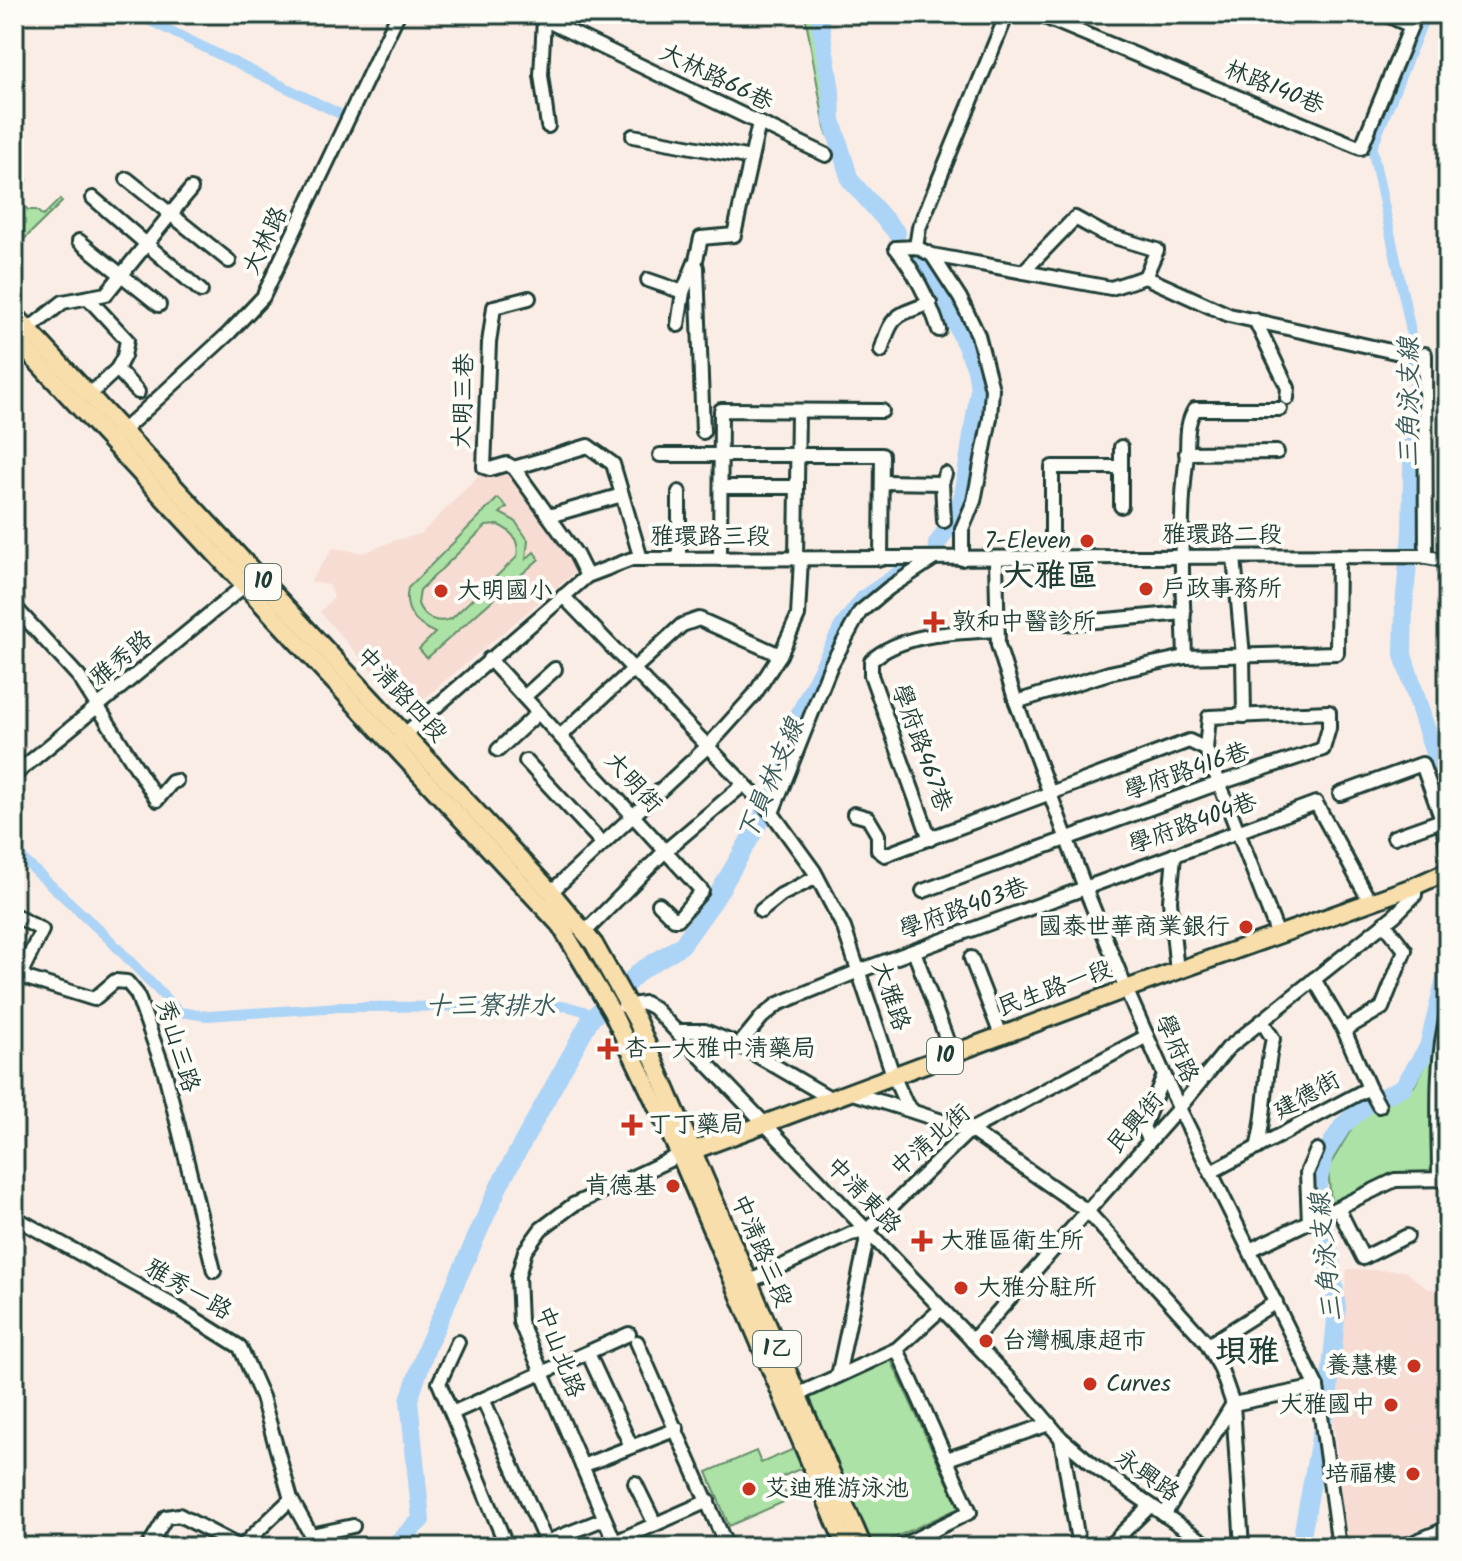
<svg xmlns="http://www.w3.org/2000/svg" width="1462" height="1561" font-family="Kalam,'LXGW WenKai TC',sans-serif">
  <style>
    .built { fill: #f6dcd2 }
    .green { fill: #ace2a5; stroke: #66906c; stroke-width: 2; fill-rule: evenodd }
    .lines { fill: none; stroke-linecap: round; stroke-linejoin: round }
    .canal { stroke: #acd4f6; stroke-width: 10 }
    .river { stroke: #acd4f6; stroke-width: 18 }
    .minor-casing { stroke: #1f3d34; stroke-width: 18 }
    .major-casing { stroke: #1f3d34; stroke-width: 22 }
    .minor { stroke: #fdfcf7; stroke-width: 12 }
    .major { stroke: #f8deab; stroke-width: 16 }
    .poi-dot { fill: #c8321e; stroke: #fdfcf7; stroke-width: 3 }
    .labels { text-anchor: middle; dominant-baseline: central; stroke-width: 8; stroke-linejoin: round; paint-order: stroke }
    .shield { fill: #fdfcf7; stroke: #62766e; stroke-width: 2 }
    .shield-label { font-size: 22px; font-weight: bold; fill: #1f3d34 }
    .street-label { font-size: 24px; fill: #1f3d34; stroke: #fdfcf7 }
    .poi-label { font-size: 24px; fill: #1f3d34; stroke: #fdfcf7; text-anchor: start }
    .water-label { font-size: 26px; font-style: italic; fill: #3b5b5b; stroke: #fdfcf7 }
    .district-label { font-size: 32px; font-weight: bold; fill: #1f3d34; stroke: #fdfcf7 }
  </style>
  <rect width="100%" height="100%" fill="#faede6"/>
  <filter id="ink" filterUnits="userSpaceOnUse"><feTurbulence type="fractalNoise" baseFrequency=".0125" numOctaves="2"/><feDisplacementMap in="SourceGraphic" scale="16" xChannelSelector="R" yChannelSelector="G"/><feConvolveMatrix kernelMatrix="1 2 1 2 8 2 1 2 1" color-interpolation-filters="sRGB"/></filter>
  <g filter="url(#ink)">
    <g class="built">
      <path d="M510 469 580 568 408 712 320 612 334 597 329 585 310 582 333 548 363 553 396 540 421 534 483 471Z"/>
      <path d="M1347 1269 1404 1271 1428 1289H1448V1518L1393 1540 1347 1547 1333 1414Z"/>
    </g>
    <g class="green">
      <path d="M805 14H815L826 82 828 136 825 128Z"/>
      <path d="M24 176 27 180 17 190 21 194 15 200 17 204 22 203 28 210H36L43 216 60 199 62 202 14 249V186Z"/>
      <path d="M498 498 507 507 500 513 515 521 528 540 526 559 534 552 539 559 427 658 419 649 435 633C415 624 403 611 408 588ZM498 525C512 531 520 541 517 557L451 619C436 624 424 618 418 604L420 590 486 526Z"/>
      <path d="M1440 1040 1437 1168 1431 1174H1394L1331 1203 1328 1168 1353 1126 1374 1108 1404 1094 1414 1086Z"/>
      <path d="M891 1360 959 1508 874 1547 809 1397Z"/>
      <path d="M794 1449 802 1468 779 1478 788 1500 729 1526 707 1472 756 1451 761 1463Z"/>
    </g>
    <g class="lines">
      <g class="canal">
        <path d="M136 14 344 116"/>
        <path d="M1413 419 1414 383 1410 326 1372 148 1426 14"/>
        <path d="M14 851 106 936 179 1012 208 1016 339 1007 566 1006 584 1011 590 1020"/>
      </g>
      <g class="river">
        <path d="M819 14 831 91 832 120 850 180 897 233"/>
        <path d="M914 254 945 300 976 368 979 389 963 495 956 515 937 544"/>
        <path d="M1413 419 1411 532 1404 606 1403 655 1448 798"/>
        <path d="M392 1547 421 1520 409 1400 427 1347 500 1184 590 1020 640 971 682 945 715 899 762 818 799 715 843 627 865 598 899 575"/>
        <path d="M1300 1547 1329 1390 1337 1308 1330 1252 1317 1190 1324 1155 1343 1125 1368 1104 1403 1087 1428 1047 1448 966"/>
      </g>
      <defs>
        <g id="minor">
          <path d="M533 14 826 155"/>
          <path d="M1037 14 1361 148 1416 14"/>
          <path d="M1385 14 1411 26"/>
          <path d="M544 19 541 75 548 126"/>
          <path d="M633 136 751 158"/>
          <path d="M127 179 229 261"/>
          <path d="M93 198 201 291"/>
          <path d="M79 241 159 305"/>
          <path d="M916 247 919 228 1007 14"/>
          <path d="M896 248 916 247 932 255 960 298 978 335 992 389 990 418 974 501 962 529V559"/>
          <path d="M896 248C916 273 929 300 939 330"/>
          <path d="M932 255 1111 288 1145 277 1229 315 1404 354"/>
          <path d="M697 267 703 432"/>
          <path d="M1023 272 1075 218 1104 234 1157 250 1145 277"/>
          <path d="M648 280 683 292"/>
          <path d="M88 298 127 340 124 356 117 369"/>
          <path d="M529 298 494 307 489 343 484 467 490 469 507 464 514 468 576 554 587 576"/>
          <path d="M1255 320 1288 388 1287 398"/>
          <path d="M678 325 683 292 696 260 701 238 734 235 759 123"/>
          <path d="M24 333 63 302 106 294 191 189"/>
          <path d="M881 351C892 314 895 316 930 303"/>
          <path d="M1425 354 1426 556"/>
          <path d="M89 395 117 369 138 392"/>
          <path d="M117 436 229 333 263 297 398 14"/>
          <path d="M1121 447V467"/>
          <path d="M1186 453 1277 452"/>
          <path d="M660 455H882L881 559"/>
          <path d="M514 468 588 446 613 464 641 559"/>
          <path d="M882 482 942 483"/>
          <path d="M721 487H797"/>
          <path d="M549 516 622 495"/>
          <path d="M944 521 942 483 945 474"/>
          <path d="M1234 557 1243 656 1244 716"/>
          <path d="M679 559V492"/>
          <path d="M720 559 721 410 882 411"/>
          <path d="M796 559 798 411"/>
          <path d="M996 559 998 645 1016 702 1085 888 1126 989 1179 1108 1317 1387 1339 1547"/>
          <path d="M1052 559V467H1121V506"/>
          <path d="M563 596 772 813 814 871 844 928 893 1075 906 1104 914 1112 970 1130 1087 1211 1206 1342 1220 1367 1233 1404 1242 1547"/>
          <path d="M14 606 79 677 157 800 172 782 176 781"/>
          <path d="M1062 624 1184 613"/>
          <path d="M1185 657C1183 592 1178 527 1186 463 1189 443 1184 427 1195 409H1280"/>
          <path d="M489 659 702 891 678 919H674L659 904"/>
          <path d="M524 697 555 669"/>
          <path d="M1016 702 1109 673 1185 657 1337 653 1338 556"/>
          <path d="M560 736 682 625 699 619 780 655"/>
          <path d="M400 738 587 576 632 559 1421 556 1448 561"/>
          <path d="M498 750 538 713"/>
          <path d="M526 761 602 843"/>
          <path d="M14 775 251 580"/>
          <path d="M1340 794 1422 764 1442 820 1448 853"/>
          <path d="M772 813 831 665 860 612 889 588 933 559"/>
          <path d="M854 814 868 818 878 835V850L885 855 1189 741 1206 749"/>
          <path d="M1394 837 1442 820"/>
          <path d="M930 839 871 675V661C900 633 959 632 997 630"/>
          <path d="M1174 855 1170 901 1177 972"/>
          <path d="M923 891 1205 788 1220 783 1323 749 1329 728V712L1209 717 1206 749 1278 935"/>
          <path d="M551 892 708 746 754 695 780 655 798 616 801 558"/>
          <path d="M761 911 781 895 817 877"/>
          <path d="M14 915 42 930 22 971 26 978 94 999 115 981 127 982 137 994 165 1073 214 1271"/>
          <path d="M585 932 665 851 744 784"/>
          <path d="M914 951 952 1054"/>
          <path d="M971 958 1001 1035"/>
          <path d="M624 1006 645 1003 654 1008 1028 1399 1061 1438 1097 1468 1211 1547"/>
          <path d="M1344 1030 1382 1008 1405 950 1384 923"/>
          <path d="M676 1031H705L739 1045 830 1098"/>
          <path d="M739 1045 762 1017 778 1004 859 971 1316 803 1370 902"/>
          <path d="M1369 1088 1379 1106"/>
          <path d="M849 1092 911 1111"/>
          <path d="M1150 1141 1143 1127 1164 1075"/>
          <path d="M1257 1148C1267 1112 1264 1075 1273 1039L1262 1021"/>
          <path d="M1211 1172 1369 1088 1344 1030 1314 979"/>
          <path d="M1439 1180C1439 1123 1434 1066 1448 1011"/>
          <path d="M1338 1208 1363 1258 1407 1236"/>
          <path d="M14 1217 176 1307 240 1347 262 1397 291 1499 311 1535 353 1526"/>
          <path d="M1309 1222 1307 1173 1317 1150"/>
          <path d="M1250 1250 1395 1180 1448 1179"/>
          <path d="M748 1282 851 1234 866 1231 970 1130 1147 1036"/>
          <path d="M972 1341 1179 1108 1228 1048 1395 915 1415 895V886"/>
          <path d="M458 1342 439 1383 507 1547"/>
          <path d="M637 1342 727 1547"/>
          <path d="M1208 1345 1276 1302"/>
          <path d="M897 1349 970 1512 899 1547"/>
          <path d="M588 1353 631 1446"/>
          <path d="M838 1376 866 1243V1231"/>
          <path d="M797 1395 897 1349 941 1309"/>
          <path d="M483 1399 546 1542"/>
          <path d="M452 1413 629 1334"/>
          <path d="M1061 1438 1079 1547"/>
          <path d="M947 1459 1049 1424"/>
          <path d="M582 1466 677 1429"/>
          <path d="M635 1483 655 1524"/>
          <path d="M1164 1515 1233 1404 1317 1387"/>
          <path d="M615 1542 708 1501"/>
          <path d="M148 1547 166 1517 179 1515 240 1547"/>
          <path d="M241 1547 291 1499"/>
          <path d="M534 1547 604 1519"/>
          <path d="M617 1547 520 1322 518 1276 525 1251 541 1229 573 1205 680 1155"/>
          <path d="M1108 1547 1150 1506"/>
          <path d="M1402 1547 1448 1528"/>
        </g>
        <g id="major">
          <path d="M14 314 551 892 594 944 637 1021 863 1547"/>
          <path d="M14 337 560 925 612 1012 680 1155 846 1547"/>
          <path d="M681 1155 1126 989 1415 886 1448 871"/>
        </g>
      </defs>
      <use href="#minor" class="minor-casing"/>
      <use href="#major" class="major-casing"/>
      <use href="#minor" class="minor"/>
      <use href="#major" class="major"/>
    </g>
  </g>
  <g class="poi-dot">
    <circle cx="1087" cy="541" r="8"/>
    <circle cx="1146" cy="589" r="8"/>
    <circle cx="441" cy="591" r="8"/>
    <path d="M930 610h8v8h8v8h-8v8h-8v-8h-8v-8h8z"/>
    <circle cx="1246" cy="927" r="8"/>
    <path d="M604 1037h8v8h8v8h-8v8h-8v-8h-8v-8h8z"/>
    <path d="M628 1113h8v8h8v8h-8v8h-8v-8h-8v-8h8z"/>
    <circle cx="673" cy="1186" r="8"/>
    <path d="M918 1229h8v8h8v8h-8v8h-8v-8h-8v-8h8z"/>
    <circle cx="961" cy="1288" r="8"/>
    <circle cx="986" cy="1341" r="8"/>
    <circle cx="1414" cy="1366" r="8"/>
    <circle cx="1090" cy="1384" r="8"/>
    <circle cx="1391" cy="1405" r="8"/>
    <circle cx="1413" cy="1474" r="8"/>
    <circle cx="749" cy="1489" r="8"/>
  </g>
  <g class="labels">
    <g class="shield">
      <rect x="245" y="564" width="36" height="36" rx="6"/>
      <rect x="927" y="1038" width="36" height="36" rx="6"/>
      <rect x="753" y="1331" width="48" height="36" rx="6"/>
    </g>
    <g class="shield-label">
      <text x="263" y="582">10</text>
      <text x="945" y="1056">10</text>
      <text x="777" y="1349">1乙</text>
    </g>
    <g class="street-label">
      <text transform="translate(716 78) rotate(26)">大林路66巷</text>
      <text transform="translate(1274 88) rotate(22)">林路140巷</text>
      <text transform="translate(266 241) rotate(-64)">大林路</text>
      <text transform="translate(464 401) rotate(-88)">大明三巷</text>
      <text x="1222" y="535">雅環路二段</text>
      <text x="710" y="537">雅環路三段</text>
      <text transform="translate(122 659) rotate(-40)">雅秀路</text>
      <text transform="translate(401 695) rotate(47)">中清路四段</text>
      <text transform="translate(921 748) rotate(70)">學府路467巷</text>
      <text transform="translate(1187 772) rotate(-19)">學府路416巷</text>
      <text transform="translate(633 783) rotate(48)">大明街</text>
      <text transform="translate(1193 824) rotate(-20)">學府路404巷</text>
      <text transform="translate(964 909) rotate(-20)">學府路403巷</text>
      <text transform="translate(1055 989) rotate(-20)">民生路一段</text>
      <text transform="translate(890 996) rotate(71)">大雅路</text>
      <text transform="translate(177 1046) rotate(73)">秀山三路</text>
      <text transform="translate(1176 1049) rotate(66)">學府路</text>
      <text transform="translate(1307 1096) rotate(-29)">建德街</text>
      <text transform="translate(1136 1123) rotate(-49)">民興街</text>
      <text transform="translate(931 1141) rotate(-41)">中清北街</text>
      <text transform="translate(863 1196) rotate(46)">中清東路</text>
      <text transform="translate(761 1251) rotate(67)">中清路三段</text>
      <text transform="translate(188 1290) rotate(30)">雅秀一路</text>
      <text transform="translate(559 1352) rotate(69)">中山北路</text>
      <text transform="translate(1147 1476) rotate(35)">永興路</text>
    </g>
    <g class="poi-label">
      <text x="1071" y="541" text-anchor="end">7-Eleven</text>
      <text x="1162" y="589">戶政事務所</text>
      <text x="457" y="591">大明國小</text>
      <text x="952" y="622">敦和中醫診所</text>
      <text x="1230" y="927" text-anchor="end">國泰世華商業銀行</text>
      <text x="624" y="1049">杏一大雅中清藥局</text>
      <text x="648" y="1125">丁丁藥局</text>
      <text x="657" y="1186" text-anchor="end">肯德基</text>
      <text x="940" y="1241">大雅區衛生所</text>
      <text x="977" y="1288">大雅分駐所</text>
      <text x="1002" y="1341">台灣楓康超市</text>
      <text x="1398" y="1366" text-anchor="end">養慧樓</text>
      <text x="1106" y="1384">Curves</text>
      <text x="1375" y="1405" text-anchor="end">大雅國中</text>
      <text x="1397" y="1474" text-anchor="end">培福樓</text>
      <text x="765" y="1489">艾迪雅游泳池</text>
    </g>
    <g class="water-label">
      <text transform="translate(1410 402) rotate(-90)">三角泳支線</text>
      <text transform="translate(772 780) rotate(-67)">下員林支線</text>
      <text x="490" y="1007">十三寮排水</text>
      <text transform="translate(1327 1257) rotate(-96)">三角泳支線</text>
    </g>
    <g class="district-label">
      <text x="1050" y="577">大雅區</text>
      <text x="1247" y="1353">垻雅</text>
    </g>
  </g>
  <rect width="1462" height="1561" fill="none" stroke="#fdfcf7" stroke-width="48"/>
  <rect x="24" y="24" width="1414" height="1513" fill="none" stroke="#1f3d34" stroke-width="3" filter="url(#ink)"/>
</svg>
